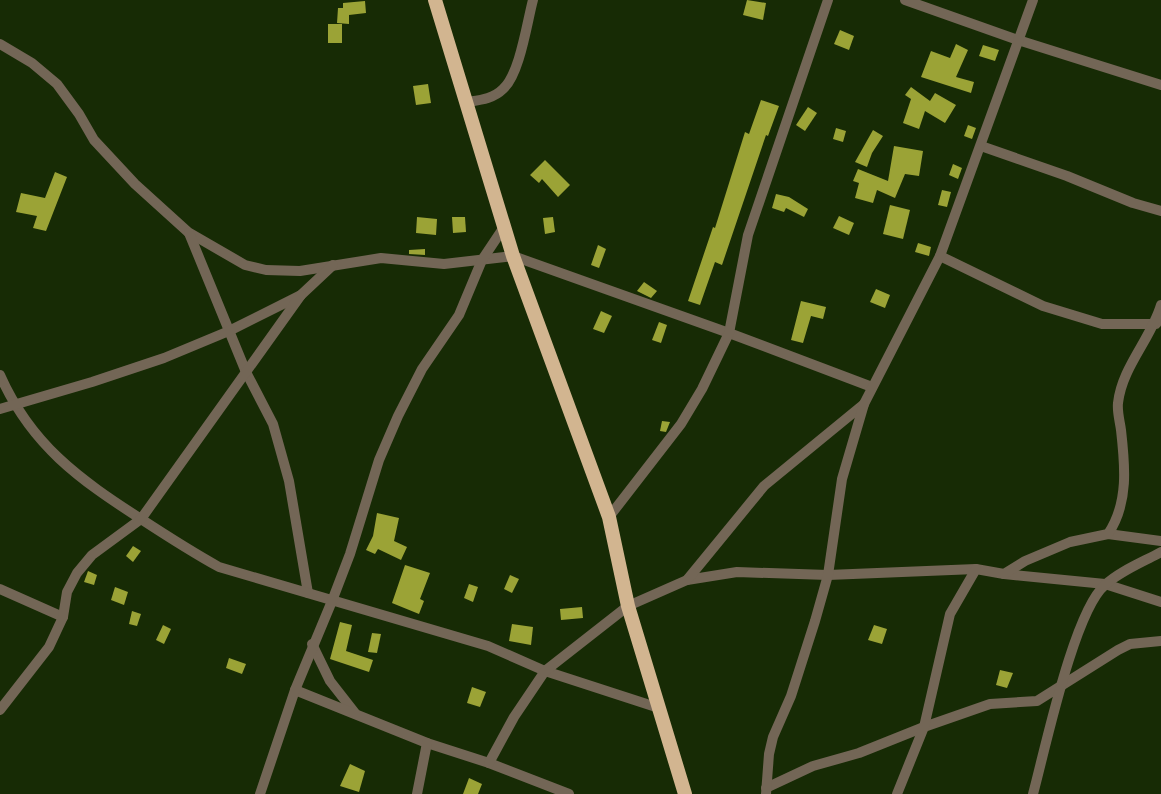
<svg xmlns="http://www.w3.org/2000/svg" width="1161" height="794" font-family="'Nunito Sans',sans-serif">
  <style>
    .building { fill: #9ba336 }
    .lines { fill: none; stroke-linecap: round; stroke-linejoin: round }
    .minor { stroke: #736656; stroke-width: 10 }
    .trunk { stroke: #d2b590; stroke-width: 14 }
  </style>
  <rect width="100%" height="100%" fill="#172b05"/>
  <g class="building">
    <path d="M747 0 766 3 763 20 743 15Z"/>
    <path d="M365 1 366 13 349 15V24L337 23 338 8H343V3Z"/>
    <rect x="328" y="24" width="14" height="19"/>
    <path d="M840 30 854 36 849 50 834 44Z"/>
    <path d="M956 44 968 50 956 77 974 82 971 93 921 77 931 51 950 58Z"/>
    <path d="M983 45 999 50 995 61 979 56Z"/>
    <path d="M428 84 431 103 416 105 413 86Z"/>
    <path d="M911 87 930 101 935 93 956 105 945 123 925 111 919 129 903 123 911 99 905 95Z"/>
    <path d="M761 100 779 106 768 136 766 135 722 265 715 262 700 305 688 301 713 227 715 228 745 132 749 134Z"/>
    <path d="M808 107 817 113 805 131 796 125Z"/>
    <path d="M968 125 976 128 972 139 964 136Z"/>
    <path d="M836 128 846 131 843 142 833 139Z"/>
    <path d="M873 130 883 136 872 153 867 167 855 162Z"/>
    <path d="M894 146 923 151 919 176 905 174 895 198 877 190 873 203 855 198 859 183 853 181 858 169 888 181Z"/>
    <path d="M545 160 570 185 558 197 542 179 539 183 530 175Z"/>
    <path d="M953 164 962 168 958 179 949 175Z"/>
    <path d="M55 172 67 177 46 231 33 228 37 216 16 212 21 193 45 198Z"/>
    <path d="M942 190 951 192 947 207 938 205Z"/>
    <path d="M776 194 789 197 808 209 804 217 786 208 784 212 772 208Z"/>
    <path d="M890 205 910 210 903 239 883 234Z"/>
    <path d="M839 216 854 223 849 235 833 228Z"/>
    <path d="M417 217 437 219 436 235 416 233Z"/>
    <path d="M452 217H465L466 232 453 233Z"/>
    <path d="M553 217 555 232 545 234 543 218Z"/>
    <path d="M918 243 931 247 929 256 915 252Z"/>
    <path d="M598 245 606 249 599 268 591 265Z"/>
    <path d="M425 249V255L409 254V250Z"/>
    <path d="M644 282 657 291 651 298 637 291Z"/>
    <path d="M876 289 890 295 885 308 870 302Z"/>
    <path d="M801 301 826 307 823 319 811 316 803 343 791 340Z"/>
    <path d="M601 311 612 316 604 333 593 329Z"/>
    <path d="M659 322 667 325 661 343 652 340Z"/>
    <path d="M662 421 670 422 666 432 660 431Z"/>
    <path d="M377 513 399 518 394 541 407 547 401 560 378 549 375 554 366 550 373 536Z"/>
    <path d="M133 546 141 551 133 562 126 556Z"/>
    <path d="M405 565 430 573 420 599 424 601 419 614 392 603Z"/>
    <path d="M88 571 97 575 94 585 84 582Z"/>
    <path d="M510 575 519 579 512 593 504 589Z"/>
    <path d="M469 584 478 587 473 602 464 598Z"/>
    <path d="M115 587 128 592 124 605 111 600Z"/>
    <path d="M582 607 583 618 561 620 560 609Z"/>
    <path d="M132 611 141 614 137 626 129 624Z"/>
    <path d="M340 622 352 625 346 651 373 660 369 672 330 659Z"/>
    <path d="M512 624 533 627 531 645 509 641Z"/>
    <path d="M163 625 171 629 164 644 156 640Z"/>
    <path d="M874 625 887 629 882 644 868 640Z"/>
    <path d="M372 633 381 634 377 653 368 652Z"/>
    <path d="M229 658 246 664 242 674 226 668Z"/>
    <path d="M1000 670 1013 673 1007 688 996 685Z"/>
    <path d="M472 687 486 692 480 707 467 703Z"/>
    <path d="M350 764 365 771 359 792 340 786Z"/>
    <path d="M469 778 482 784 478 794H463Z"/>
  </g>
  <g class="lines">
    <g class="minor">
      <path d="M905 0 1018 40 1161 85"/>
      <path d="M0 44 32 63 57 84 79 114 94 140 135 184 188 232 245 265 266 270 300 271 381 258 444 264 513 256 729 333 872 387"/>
      <path d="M467 102C480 100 493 99 503 89 520 74 527 22 533 0"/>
      <path d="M981 146 1067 176 1133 203 1161 211"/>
      <path d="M189 233 246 372 273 424 289 481 308 593"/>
      <path d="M940 256 1043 306 1102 324H1156L1158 321"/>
      <path d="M0 375C31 445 79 479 141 519 167 536 192 552 219 567L488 646 545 671 659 708"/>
      <path d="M0 409 92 382 164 358 229 331 301 295 333 265"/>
      <path d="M609 517 681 424 702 389 729 333 748 235 828 0"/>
      <path d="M1108 534 1161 541"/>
      <path d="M1004 574 1105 584 1161 602"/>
      <path d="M687 580 737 572 828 575 976 569 1004 574 1025 561 1070 542 1108 534C1129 503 1125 465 1121 430 1120 422 1117 412 1118 403 1122 367 1151 339 1161 305"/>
      <path d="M0 589 63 617"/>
      <path d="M312 644 330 681 355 713"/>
      <path d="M295 690 427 743 489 763 569 794"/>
      <path d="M0 710 49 647 63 617 67 592 77 573 92 555 141 519 301 295"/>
      <path d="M489 763 514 717 545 671 628 606 687 580 764 486 864 404"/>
      <path d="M766 788 813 766 859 753 924 727 990 704 1037 701 1118 650 1130 644 1161 641"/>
      <path d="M260 794 295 690 332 601 350 554 379 460 398 416 422 369 459 315 482 260 504 227"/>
      <path d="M417 794 427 743"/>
      <path d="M766 794 769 754 773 737 791 696 815 621 828 575 842 479 864 404 940 256 1033 0"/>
      <path d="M897 794 924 727 950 614 976 569"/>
      <path d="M1033 794C1045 750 1074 611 1105 585 1120 571 1143 562 1161 552"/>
    </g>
    <path class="trunk" d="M435 0 513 256 609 517 628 606 685 794"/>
  </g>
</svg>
